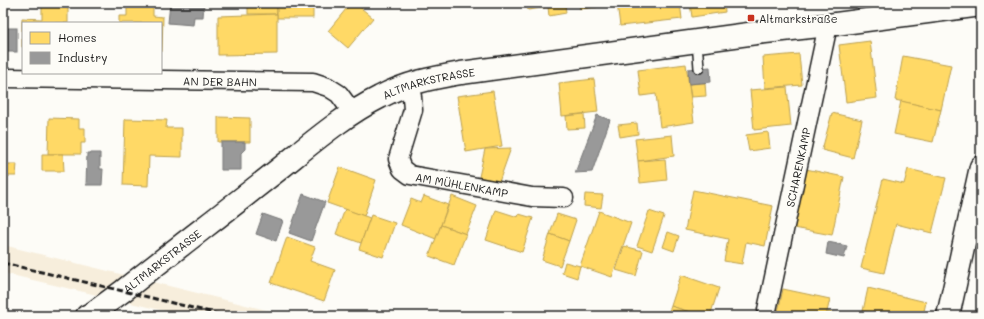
<svg xmlns="http://www.w3.org/2000/svg" width="984" height="319" font-family="Mali,sans-serif">
  <style>
    .built { fill: #f7eedc }
    .homes { fill: #ffd966; stroke: #bba050 }
    .industry { fill: #999; stroke: #747474 }
    .lines { fill: none; stroke-linecap: round; stroke-linejoin: round }
    .service-casing { stroke: #1c1c1c; stroke-width: 12 }
    .minor-casing { stroke: #1c1c1c; stroke-width: 21 }
    .tertiary-casing { stroke: #1c1c1c; stroke-width: 25 }
    .secondary-casing { stroke: #1c1c1c; stroke-width: 25 }
    .service { stroke: #fdfcf7; stroke-width: 9 }
    .minor { stroke: #fdfcf7; stroke-width: 18 }
    .tertiary { stroke: #fdfcf7; stroke-width: 22 }
    .secondary { stroke: #fdfcf7; stroke-width: 22 }
    .rail { stroke: #1c1c1c; stroke-width: 3; stroke-dasharray: 6 3; stroke-linecap: butt }
    .poi-dot { fill: #c8321e; stroke: #fdfcf7; stroke-width: 1.5 }
    .labels { text-anchor: middle; dominant-baseline: central; stroke-width: 4; stroke-linejoin: round; paint-order: stroke }
    .poi-label { font-size: 11px; fill: #1c1c1c; stroke: #fdfcf7; text-anchor: start }
    .street-label { font-size: 11px; fill: #1c1c1c; stroke: #fdfcf7 }
  </style>
  <rect width="100%" height="100%" fill="#fdfcf7"/>
  <filter id="ink" filterUnits="userSpaceOnUse"><feTurbulence type="fractalNoise" baseFrequency=".025" numOctaves="2"/><feDisplacementMap in="SourceGraphic" scale="8" xChannelSelector="R" yChannelSelector="G"/><feConvolveMatrix kernelMatrix="1 2 1 2 8 2 1 2 1" color-interpolation-filters="sRGB"/></filter>
  <g filter="url(#ink)">
    <path class="built" d="M3 245 290 316H186L3 273Z"/>
    <g class="homes">
      <path d="M42 3H68V23H23V47H22V18L42 19Z"/>
      <rect x="248" y="3" width="29" height="11"/>
      <rect x="277" y="3" width="36" height="15"/>
      <path d="M351 3H355L373 18 348 48 328 31Z"/>
      <path d="M527 3H574L565 4 566 13 549 16 548 7 528 10Z"/>
      <path d="M579 3H596L597 7 580 9Z"/>
      <path d="M617 3H680L682 19 620 26Z"/>
      <path d="M690 3H724L725 12 692 17Z"/>
      <path d="M127 6H153V16L163 17 162 51H161V23H119V16H127Z"/>
      <path d="M277 14V54L218 55V16Z"/>
      <path d="M870 41 877 98 846 102 839 45Z"/>
      <path d="M799 54 802 85 765 88 763 57Z"/>
      <path d="M903 56 951 65 941 110 895 100Z"/>
      <path d="M686 64 694 122 660 127 656 94 641 96 638 70Z"/>
      <path d="M594 79 598 112 562 116 559 83Z"/>
      <path d="M705 83 706 96 691 97 689 84Z"/>
      <path d="M787 87 791 126 754 130 750 90Z"/>
      <path d="M493 91 502 146 466 152 457 96Z"/>
      <path d="M901 101 941 110 933 142 894 134Z"/>
      <path d="M832 113 862 120 853 158 822 150Z"/>
      <path d="M584 114 585 128 567 129 566 116Z"/>
      <path d="M218 117 250 118V142H218Z"/>
      <path d="M49 118 79 119V128H85V143H81V154H48Z"/>
      <path d="M125 119 167 120 166 128H182V157L149 156 148 186 123 185Z"/>
      <path d="M637 123 638 134 620 137 618 125Z"/>
      <path d="M768 132 770 148 749 151 746 135Z"/>
      <path d="M672 135 674 156 638 161 635 139Z"/>
      <path d="M511 148 499 182 479 177 485 149Z"/>
      <path d="M42 154H63L64 171H42Z"/>
      <path d="M665 159 667 180 640 183 638 161Z"/>
      <path d="M3 164H17L16 176H3Z"/>
      <path d="M340 167 376 180 364 216 327 203Z"/>
      <path d="M806 169 844 177 832 235 794 228Z"/>
      <path d="M908 169 946 178 932 233 896 224 884 273 861 268 883 179 904 184Z"/>
      <path d="M693 190 773 206 765 246 746 242 742 264 724 261 728 239 685 230Z"/>
      <path d="M585 194 603 195 601 208 584 206Z"/>
      <path d="M424 196 448 205 436 239 401 225 411 199 421 203Z"/>
      <path d="M452 196 477 206 466 234 441 225Z"/>
      <path d="M345 209 370 218 361 243 336 234Z"/>
      <path d="M496 210 518 217 519 214 533 218 522 252 486 240Z"/>
      <path d="M599 211 631 223 612 277 580 266Z"/>
      <path d="M649 211 664 216 652 251 637 246Z"/>
      <path d="M557 214 576 220 569 241 550 234Z"/>
      <path d="M371 215 395 223 383 257 359 249Z"/>
      <path d="M441 225 466 234 454 265 429 256Z"/>
      <path d="M668 232 679 236 674 251 663 247Z"/>
      <path d="M550 234 569 241 560 266 542 260Z"/>
      <path d="M287 237 315 247 310 261 335 270 324 301 271 283Z"/>
      <path d="M624 246 643 251 636 276 616 270Z"/>
      <path d="M565 262 580 266 577 278 562 273Z"/>
      <path d="M681 275 719 288 710 316H702L671 306Z"/>
      <path d="M868 288 926 302 923 316H882L863 311Z"/>
      <path d="M783 289 830 299 826 316H777Z"/>
      <path d="M671 306 702 316H667Z"/>
      <path d="M828 312 845 316H827Z"/>
    </g>
    <g class="industry">
      <path d="M170 3H204L203 17H194L193 25 168 23Z"/>
      <rect x="3" y="28" width="14" height="24"/>
      <path d="M710 67 711 82 689 84 688 69Z"/>
      <path d="M597 115 610 120 592 172 575 173Z"/>
      <path d="M221 142H245V149L241 153V170H221Z"/>
      <path d="M87 153H100V169H103L102 185H86Z"/>
      <path d="M303 194 325 202 311 241 289 233Z"/>
      <path d="M263 214 283 221 276 241 256 234Z"/>
      <path d="M828 242 847 246 844 258 826 254Z"/>
    </g>
    <g class="lines">
      <defs>
        <path id="service" d="M697 41 699 68"/>
        <g id="minor">
          <path id="s1" d="M3 78 313 82 328 87 339 94 353 113"/>
          <path id="s2" d="M409 84 412 97 413 110 398 159 402 169 410 175 532 197 564 198"/>
          <path id="s3" d="M767 310 828 25"/>
        </g>
        <path id="tertiary" d="M948 316 981 167"/>
        <g id="secondary">
          <path id="s4" d="M87 316 93 313 123 291C172 252 221 215 269 177 305 149 340 117 380 97 406 83 432 78 461 73L756 33 828 25 981 5"/>
        </g>
      </defs>
      <use href="#service" class="service-casing"/>
      <use href="#minor" class="minor-casing"/>
      <use href="#tertiary" class="tertiary-casing"/>
      <use href="#secondary" class="secondary-casing"/>
      <use href="#service" class="service"/>
      <use href="#minor" class="minor"/>
      <use href="#tertiary" class="tertiary"/>
      <use href="#secondary" class="secondary"/>
      <path class="rail" d="M3 263 123 291 226 316"/>
    </g>
  </g>
  <rect class="poi-dot" x="747" y="14" width="8" height="8" rx="2"/>
  <g class="labels">
    <g class="poi-label">
      <text x="759" y="18">Altmarkstraße</text>
    </g>
    <g class="street-label">
      <text stroke="none"><textPath href="#s1" startOffset="217">AN DER BAHN</textPath></text>
      <text stroke="none"><textPath href="#s4" startOffset="417">ALTMARKSTRASSE</textPath></text>
      <text stroke="none"><textPath href="#s3" startOffset="146">SCHARENKAMP</textPath></text>
      <text stroke="none"><textPath href="#s2" startOffset="151">AM MÜHLENKAMP</textPath></text>
      <text stroke="none"><textPath href="#s4" startOffset="93">ALTMARKSTRASSE</textPath></text>
    </g>
  </g>
  <rect width="984" height="319" fill="none" stroke="#fdfcf7" stroke-width="16"/>
  <rect x="8" y="8" width="968" height="303" fill="none" stroke="#1c1c1c" stroke-width="1.5" filter="url(#ink)"/>
  <rect x="22" y="22" width="140" height="52" fill="#fdfcf7" stroke="#a3a29f"/>
  <rect x="30" y="32" width="20" height="12" fill="#ffd966" stroke="#a3a29f"/>
  <text x="58" y="42" font-size="12" fill="#1c1c1c">Homes</text>
  <rect x="30" y="52" width="20" height="12" fill="#999999" stroke="#a3a29f"/>
  <text x="58" y="62" font-size="12" fill="#1c1c1c">Industry</text>
</svg>
